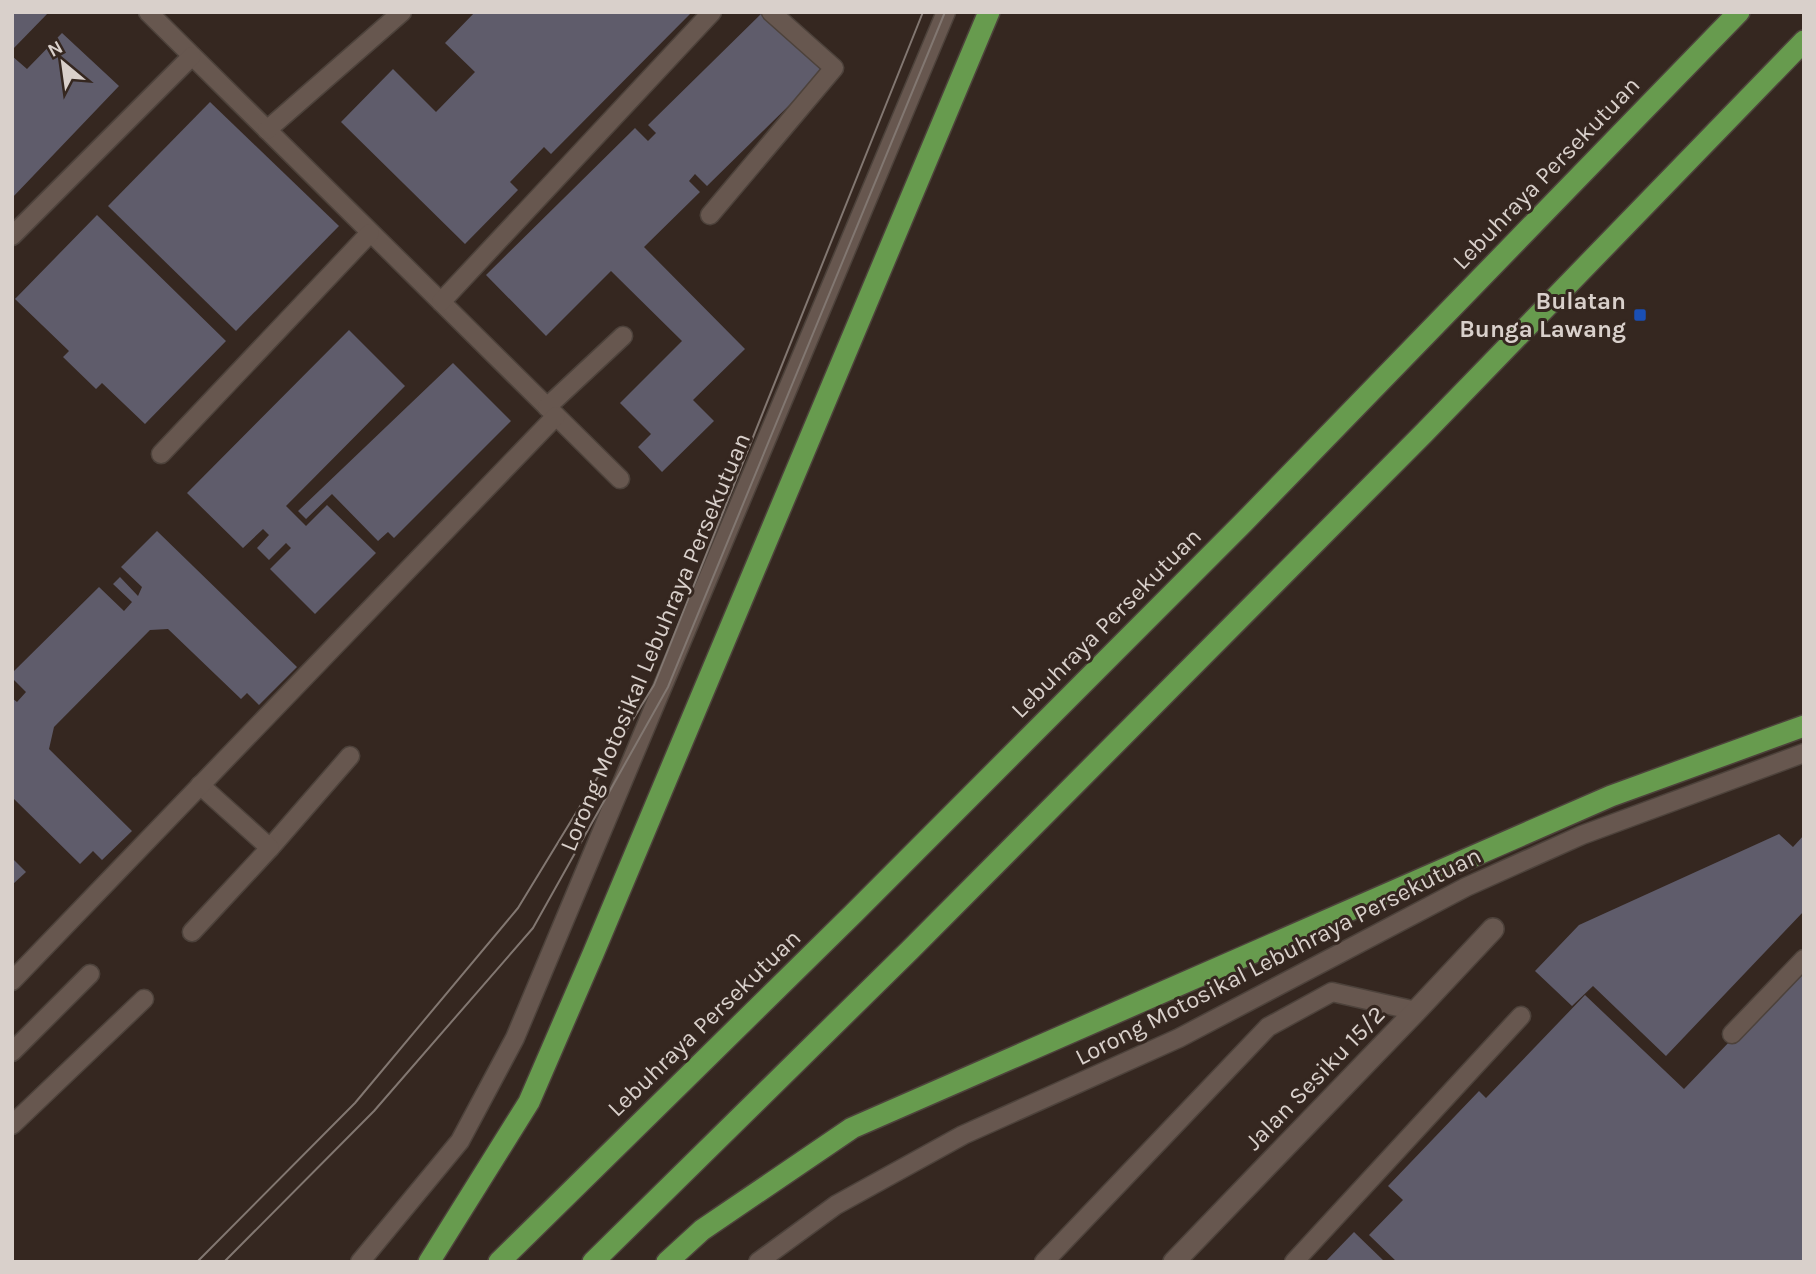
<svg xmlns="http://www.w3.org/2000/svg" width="1816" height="1274" font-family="Karla,sans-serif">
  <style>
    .building { fill: #5f5c6b }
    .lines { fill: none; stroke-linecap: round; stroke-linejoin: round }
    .lane-casing { stroke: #4d423b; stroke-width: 21 }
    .street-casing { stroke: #4d423b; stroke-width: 24 }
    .highway-casing { stroke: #4d423b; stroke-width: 24 }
    .lane { stroke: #67574f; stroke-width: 18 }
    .street { stroke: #67574f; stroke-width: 21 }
    .highway { stroke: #679b4e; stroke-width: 21 }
    .tram { stroke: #827771; stroke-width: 2 }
    .transit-dot { fill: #1a4fb4; stroke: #352720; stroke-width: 2.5 }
    .labels { text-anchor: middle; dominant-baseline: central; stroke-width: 6; stroke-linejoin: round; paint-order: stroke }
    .street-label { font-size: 24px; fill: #d9d0cb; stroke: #352720 }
    .poi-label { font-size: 24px; font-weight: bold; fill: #d9d0cb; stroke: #352720; text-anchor: end }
  </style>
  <rect width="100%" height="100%" fill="#352720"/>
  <g class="building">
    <path d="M12 12H49L12 50Z"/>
    <path d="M475 12H692L551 154 544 147 510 182 518 190 465 244 341 122 393 69 436 112 475 72 445 43Z"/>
    <path d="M763 12 823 72 707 186 695 174 689 181 700 192 644 247 745 349 693 400 714 421 662 472 638 447 651 434 620 403 682 341 611 271 546 336 486 275 635 128 648 141 656 133 648 125Z"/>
    <path d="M62 33 119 86 12 198V56L27 69Z"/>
    <path d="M210 102 339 226 236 331 108 206Z"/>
    <path d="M97 215 226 341 145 424 102 383 96 389 63 357 69 351 15 299Z"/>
    <path d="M349 330 405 386 286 506 306 526 327 505 376 553 315 614 270 569 291 548 286 543 269 560 257 548 269 535 263 529 243 548 187 493Z"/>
    <path d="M453 363 511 421 394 538 388 532 378 541 332 494 306 519 298 511Z"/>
    <path d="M157 531 297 667 259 705 247 693 241 699 168 629 150 630 54 727 49 749 132 831 102 860 93 851 80 864 12 797V698L17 702 26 692 12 678V673L99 587 124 611 132 602 113 584 120 577 138 596 142 587 121 567Z"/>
    <path d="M1779 834 1793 847 1804 835V911L1666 1056 1593 986 1572 1006 1535 971 1579 925Z"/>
    <path d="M12 858 26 872 12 885Z"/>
    <path d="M1804 964V1262H1397L1369 1235 1403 1200 1388 1186 1479 1091 1486 1098 1585 995 1684 1089Z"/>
    <path d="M1354 1232 1385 1262H1325Z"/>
  </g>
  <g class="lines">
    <defs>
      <g id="lane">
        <path d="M148 12 620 479"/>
        <path d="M267 130 402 12"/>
        <path d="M710 215 834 68 771 12"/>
        <path d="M12 236 192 56"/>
        <path d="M441 302 712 12"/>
        <path d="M547 407 623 336"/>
        <path d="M161 454 370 233"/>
        <path d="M270 848 350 756"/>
        <path d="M192 932 270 848 200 785"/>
        <path d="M12 981 556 416"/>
        <path d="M1732 1034 1804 959"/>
        <path d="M12 1052 90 974"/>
        <path d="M12 1125 144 999"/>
        <path d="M360 1262 460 1141 515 1038 946 12"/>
        <path d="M758 1262 836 1205 963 1135 1179 1038 1466 887 1582 835 1804 753"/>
        <path d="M1044 1262 1268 1027 1332 992 1416 1011"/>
        <path d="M1294 1262 1521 1016"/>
      </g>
      <path id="street" d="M1174 1262 1416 1011 1493 929"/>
      <g id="highway">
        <path d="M429 1262 529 1102 593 954 989 12"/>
        <path d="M499 1262 854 913 1243 523 1739 12"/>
        <path d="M593 1262 910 950 1424 433 1804 41"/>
        <path d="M667 1262 702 1230 852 1128 1611 796 1804 726"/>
      </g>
    </defs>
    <use href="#lane" class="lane-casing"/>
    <use href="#street" class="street-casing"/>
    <use href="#highway" class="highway-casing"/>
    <use href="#lane" class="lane"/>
    <use href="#street" class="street"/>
    <use href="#highway" class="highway"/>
    <g class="tram">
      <path d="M197 1262 355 1103 518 908 654 685 923 12"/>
      <path d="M224 1262 374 1111 533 928 668 687 945 12"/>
    </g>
  </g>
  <rect class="transit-dot" x="1633" y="308" width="14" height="14" rx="3.5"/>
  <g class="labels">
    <g class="street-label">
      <text transform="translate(1546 173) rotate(-46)">Lebuhraya Persekutuan</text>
      <text transform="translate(1106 623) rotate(-45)">Lebuhraya Persekutuan</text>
      <text transform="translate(655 642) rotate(-67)">Lorong Motosikal Lebuhraya Persekutuan</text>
      <text transform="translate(1278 956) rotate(-27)">Lorong Motosikal Lebuhraya Persekutuan</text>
      <text transform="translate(704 1023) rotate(-44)">Lebuhraya Persekutuan</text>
      <text transform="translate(1315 1078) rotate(-46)">Jalan Sesiku 15/2</text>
    </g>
    <g class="poi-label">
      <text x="1626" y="301">Bulatan<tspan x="1626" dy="28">Bunga Lawang</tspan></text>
    </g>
  </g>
  <rect width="1816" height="1274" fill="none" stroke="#d9d0cb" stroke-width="28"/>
  <g transform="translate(63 63) rotate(331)" stroke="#352720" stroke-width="5" paint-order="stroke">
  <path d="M0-5L12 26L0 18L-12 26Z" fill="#d9d0cb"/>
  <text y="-10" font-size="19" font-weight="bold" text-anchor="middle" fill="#d9d0cb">N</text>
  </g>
</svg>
